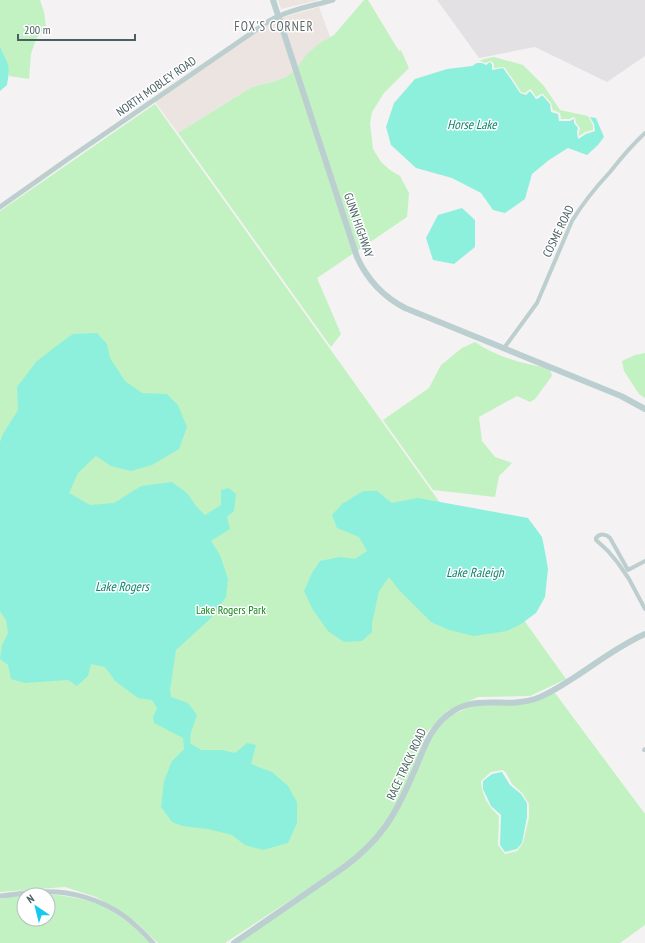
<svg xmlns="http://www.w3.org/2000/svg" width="645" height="943" font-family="'PT Sans Narrow',sans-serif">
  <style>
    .commercial { fill: #ebe4e0 }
    .education { fill: #e3e1e3 }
    .green { fill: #c2f2c1; fill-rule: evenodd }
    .water { fill: #8df0dd }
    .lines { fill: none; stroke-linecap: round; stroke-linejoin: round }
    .minor { stroke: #bdcecf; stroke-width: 4 }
    .tertiary { stroke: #bdcecf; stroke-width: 5 }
    .secondary { stroke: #bbcfd1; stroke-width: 6 }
    .labels { text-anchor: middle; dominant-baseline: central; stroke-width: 3; stroke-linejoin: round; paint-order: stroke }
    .street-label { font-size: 12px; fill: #495f61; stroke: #fff }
    .park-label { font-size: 12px; fill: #148820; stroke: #fff }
    .neighbourhood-label { font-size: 13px; letter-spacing: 1px; fill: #5e6668; stroke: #fff }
    .water-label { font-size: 13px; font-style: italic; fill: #0a846d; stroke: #fff }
  </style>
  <rect width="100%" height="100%" fill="#f5f2f3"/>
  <g class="commercial">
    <path d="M278 0H319L281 9Z"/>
    <path d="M319 7 330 37 321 42 297 68 281 18Z"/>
    <path d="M277 19 294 71 286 77 276 81 252 87 178 133 155 102 270 23Z"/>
  </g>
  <path class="education" d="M437 0H645V56L607 82 535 47 479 58Z"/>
  <g class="green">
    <path d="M0 0H40L44 12 46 27 36 39 31 54 29 79 9 76C10 65 3 57 0 46Z"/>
    <path d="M364 0H368L399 51 401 50 409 68 384 93 372 112 370 123 373 149 381 162 390 170 400 176 409 193 407 217 357 251 297 68 307 54 321 42 334 35Z"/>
    <path d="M494 57 523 65 544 86 560 110 588 116 593 125V130L585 132 579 136V132L580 128 576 123 575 118 574 117 569 119H561L560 113 553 110 551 103 543 94H541L536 97 531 89 529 90 525 93 521 92 512 78 504 67 494 68V64L491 61 485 63 480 61 484 59Z"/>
    <path d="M294 71 354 253 317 278 341 334 331 347 178 133 252 87 276 81 286 77Z"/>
    <path d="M155 104 566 679 530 696 478 697 447 711 428 731 399 800 379 832 353 859 225 943H158L136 922 96 897 65 887 0 892V211Z"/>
    <path d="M475 342C491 353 510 360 528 364 536 366 542 366 550 369L552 376 535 399 530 402 517 396 479 417 482 441 495 457 512 463 499 476 495 497 433 490 383 420 429 388 441 365 462 348Z"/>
    <path d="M645 353V398L639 394 624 371 622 361 635 355Z"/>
    <path d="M555 693 645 814V925L620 943H238L345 870 396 815 404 800 429 744 438 727 452 715 472 706 514 704ZM502 770H503L506 773 512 784 522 793 529 804V817L523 843 517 851 505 854 498 845 499 816C488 806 482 796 481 781L491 772Z"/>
    <path d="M46 894C73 896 100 901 122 918 133 925 141 934 150 943H0V899L24 895V919H48V895H27Z"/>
  </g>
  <g class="water">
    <path d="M0 46C2 53 6 58 8 65 10 71 8 78 7 85L0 91Z"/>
    <path d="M490 62 492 65V70L503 68 511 79 520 93 526 95 530 91 536 99 539 98 542 95 550 104 551 112 558 114 559 121H570L574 119V123L578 128 577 132 578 139 586 134 595 131 594 124 590 117 596 118 604 137 598 145 587 155 568 148 549 160 532 174 525 199 505 213 493 210 481 193 452 178 416 168 391 145 386 127 394 103 415 79 447 69 472 66 477 63H482L486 65Z"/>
    <path d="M462 208 475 220V247L454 264 433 260 426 238 438 215Z"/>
    <path d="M97 333 107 344 110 358 125 381 142 393 167 394 178 405 187 427 179 449 152 465 131 471 111 466 96 456 78 473 69 493 90 505 114 503 141 486 172 482 187 493 196 506 205 515 221 505V490L229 488 236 494 234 511 227 517 230 529 211 541 220 555 228 579 226 597 210 619 176 650 170 690 171 697 188 703 197 715 191 732 190 743 201 750H222L235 753 247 743 256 745 251 764 272 772 288 786 297 802V823L288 843 263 850 245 845 232 835 208 829 182 826 172 822 161 807 164 781 172 761 184 749 183 738 154 723 153 717 157 708 152 700 138 698 115 681 105 667 91 664 88 676 77 686 68 680 25 683 11 679 8 665 0 659 2 645 8 633 6 620 0 611V442L3 434 18 410 17 387 36 362 55 347 73 334Z"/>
    <path d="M363 491H377L392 503 402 501 418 498 528 518 542 537 546 557 548 569 545 597 536 613 521 624 507 631 474 636 449 630 431 622 399 590 389 577 379 591 372 623V632L362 641 344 642 328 631 313 610 304 591 312 573 320 561 340 557 355 559 367 551 359 537 337 528 332 515 342 504Z"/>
    <path d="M502 772 510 785 521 794 527 803V817L522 843 517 849 505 852 500 845 501 815 491 806 483 789V781L492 774Z"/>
  </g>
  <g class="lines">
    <g class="minor">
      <path d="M504 348 507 344 537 303 572 221C583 203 596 187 610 172 621 158 632 145 645 133"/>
      <path d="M645 561 628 570 610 538C606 534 600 533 596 538V540L608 551 618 563 629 579 645 609"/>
      <path d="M644 750 645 749"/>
    </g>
    <g class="tertiary">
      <path d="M0 207 68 159 269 21C288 10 312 6 333 0"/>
      <path d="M0 896C13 895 26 892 40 892 69 890 100 899 124 916 135 924 144 933 153 943"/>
    </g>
    <g class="secondary">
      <path d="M273 0 357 257C367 279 384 297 405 308L621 396 645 409"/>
      <path d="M234 943 343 868C381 840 395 816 413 774 421 757 427 735 441 721 471 690 501 710 535 699 550 694 562 685 575 677 598 662 620 645 645 634"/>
    </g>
  </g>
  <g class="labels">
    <g class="street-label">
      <text transform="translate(156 86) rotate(-35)">NORTH MOBLEY ROAD</text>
      <text transform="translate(359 225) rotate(71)">GUNN HIGHWAY</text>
      <text transform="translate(558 231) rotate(-64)">COSME ROAD</text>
      <text transform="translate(406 764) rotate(-65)">RACE TRACK ROAD</text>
    </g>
    <g class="park-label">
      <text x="231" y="609">Lake Rogers Park</text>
    </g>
    <g class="neighbourhood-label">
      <text x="274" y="26">FOX'S CORNER</text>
    </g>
    <g class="water-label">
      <text x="472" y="124">Horse Lake</text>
      <text x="475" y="572">Lake Raleigh</text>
      <text x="122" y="586">Lake Rogers</text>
    </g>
  </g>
  <g transform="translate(36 907) rotate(325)"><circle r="19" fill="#ffffff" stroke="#b6bfc0"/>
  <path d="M0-3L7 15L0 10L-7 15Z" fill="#15caed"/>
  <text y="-6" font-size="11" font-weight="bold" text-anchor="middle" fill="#495f61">N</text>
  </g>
  <path d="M18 34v6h117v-6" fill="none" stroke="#495f61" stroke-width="2"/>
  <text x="24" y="34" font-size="12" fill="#495f61" stroke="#ffffff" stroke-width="3" paint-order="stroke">200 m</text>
</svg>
